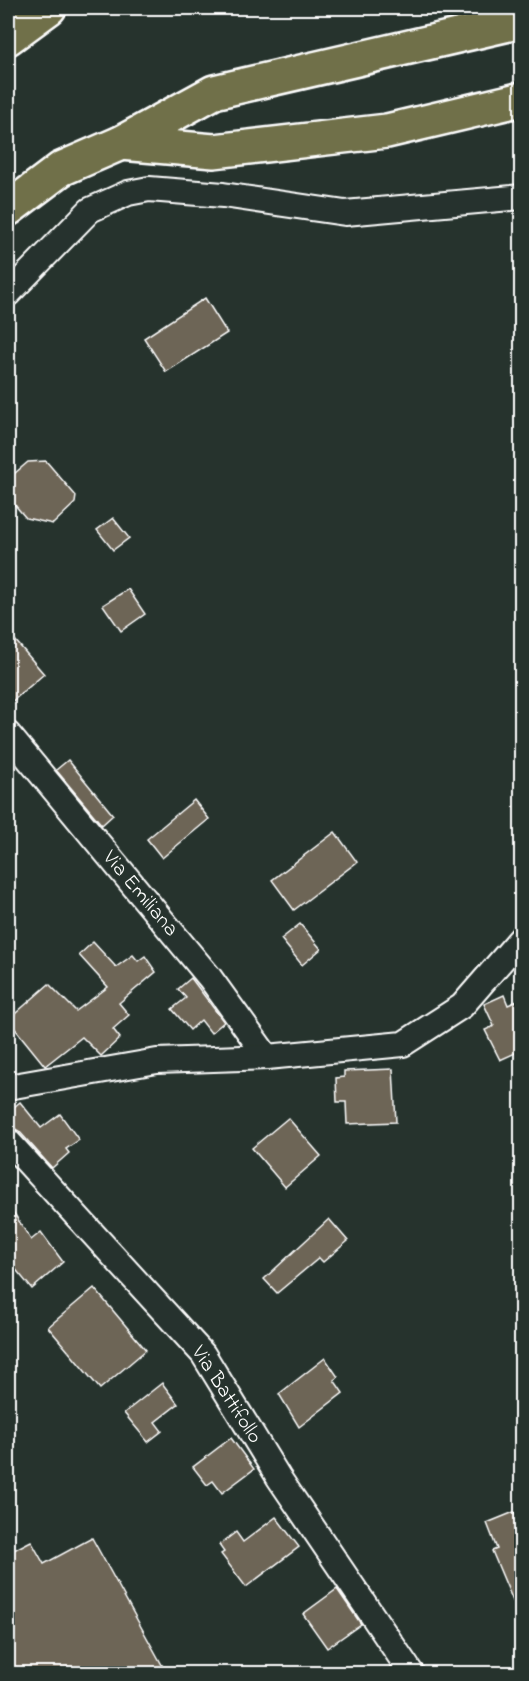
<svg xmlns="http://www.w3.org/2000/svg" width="529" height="1681" font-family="'Indie Flower',sans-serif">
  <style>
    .building { fill: #6d6556; stroke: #fff; stroke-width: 1.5 }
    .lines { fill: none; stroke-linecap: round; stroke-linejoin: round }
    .minor-casing { stroke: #fff; stroke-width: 28 }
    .motorway-casing { stroke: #fff; stroke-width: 38 }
    .minor { stroke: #26332d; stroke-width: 24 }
    .motorway { stroke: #70704a; stroke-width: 33 }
    .labels { text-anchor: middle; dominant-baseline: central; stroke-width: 5; stroke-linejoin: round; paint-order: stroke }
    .street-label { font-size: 21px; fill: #fff; stroke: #26332d }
  </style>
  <rect width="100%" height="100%" fill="#26332d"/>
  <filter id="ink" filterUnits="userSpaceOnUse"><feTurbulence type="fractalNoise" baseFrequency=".0167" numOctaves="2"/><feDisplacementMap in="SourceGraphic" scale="12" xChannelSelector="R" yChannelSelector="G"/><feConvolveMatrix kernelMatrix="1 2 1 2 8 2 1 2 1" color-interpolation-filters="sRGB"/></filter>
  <g filter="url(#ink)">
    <g class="building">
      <path d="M205 298 227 333 166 372 144 338Z"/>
      <path d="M46 461 76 496 75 503 53 524 26 518 8 497V479L28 462Z"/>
      <path d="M113 518 129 538 113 550 97 530Z"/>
      <path d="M128 589 145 614 121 631 103 605Z"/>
      <path d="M8 632 44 674 8 705Z"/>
      <path d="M68 760 113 815 102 825 56 770Z"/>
      <path d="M194 800 209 819 162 858 147 839Z"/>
      <path d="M335 832 357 862 294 910 272 880Z"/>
      <path d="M300 924 321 949 302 965 281 939Z"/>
      <path d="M93 942 116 967 133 955 138 961 145 956 156 972 119 1003 129 1015 113 1029 120 1038 101 1056 82 1037 45 1066 8 1020 49 984 76 1011 108 987 79 955Z"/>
      <path d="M191 978 224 1022 211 1033 201 1020 190 1030 172 1009 186 998 178 989Z"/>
      <path d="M504 995 508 1005 522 999V1050L500 1060 485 1030 494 1026 484 1004Z"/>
      <path d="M393 1069 396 1122 347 1124 346 1102H337L336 1078 344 1077V1071Z"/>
      <path d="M20 1102 41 1128 60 1114 79 1140 66 1149 69 1153 52 1168 19 1131 8 1125V1112Z"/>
      <path d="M288 1118 321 1156 285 1187 252 1148Z"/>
      <path d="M8 1204 31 1240 41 1232 63 1262 32 1289 8 1260Z"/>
      <path d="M329 1219 348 1241 323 1262 319 1258 277 1293 264 1279Z"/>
      <path d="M94 1288 146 1350 100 1389 48 1327Z"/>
      <path d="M325 1358 338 1377 334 1380 343 1393 299 1427 279 1394Z"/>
      <path d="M162 1383 178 1404 155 1422 162 1431 148 1442 124 1413Z"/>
      <path d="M231 1438 254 1469 222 1493 213 1481 207 1485 193 1467Z"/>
      <path d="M514 1512 522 1530 521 1620 492 1551 497 1549 487 1523Z"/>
      <path d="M276 1517 299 1547 246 1587 221 1554 224 1552 219 1545 236 1532 243 1542Z"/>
      <path d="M92 1538 167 1674H8V1553L31 1541 44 1564Z"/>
      <path d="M337 1589 361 1624 327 1648 303 1614Z"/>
    </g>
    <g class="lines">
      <defs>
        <g id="minor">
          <path d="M8 294 90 210 128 193 149 189 223 195 345 213 522 197"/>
          <path d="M8 734 210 978 267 1057"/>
          <path d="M8 1087 157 1061 267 1057 403 1044 462 1006 522 937"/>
          <path d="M8 1141 203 1354 279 1478 412 1674"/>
        </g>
        <g id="motorway">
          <path d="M8 38 49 8"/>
          <path d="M121 143 214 151 387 131 522 99"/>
          <path d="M8 209 61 169 121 143 214 92 522 21"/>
        </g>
      </defs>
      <use href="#minor" class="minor-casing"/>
      <use href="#motorway" class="motorway-casing"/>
      <use href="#minor" class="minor"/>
      <use href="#motorway" class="motorway"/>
    </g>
  </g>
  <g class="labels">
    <g class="street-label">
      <text transform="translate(140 894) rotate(50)">Via Emiliana</text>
      <text transform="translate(226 1395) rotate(57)">Via Battifollo</text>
    </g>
  </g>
  <rect width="529" height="1681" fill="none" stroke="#26332d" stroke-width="30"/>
  <rect x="15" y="15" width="499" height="1651" fill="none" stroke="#fff" stroke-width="2" filter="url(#ink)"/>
</svg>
